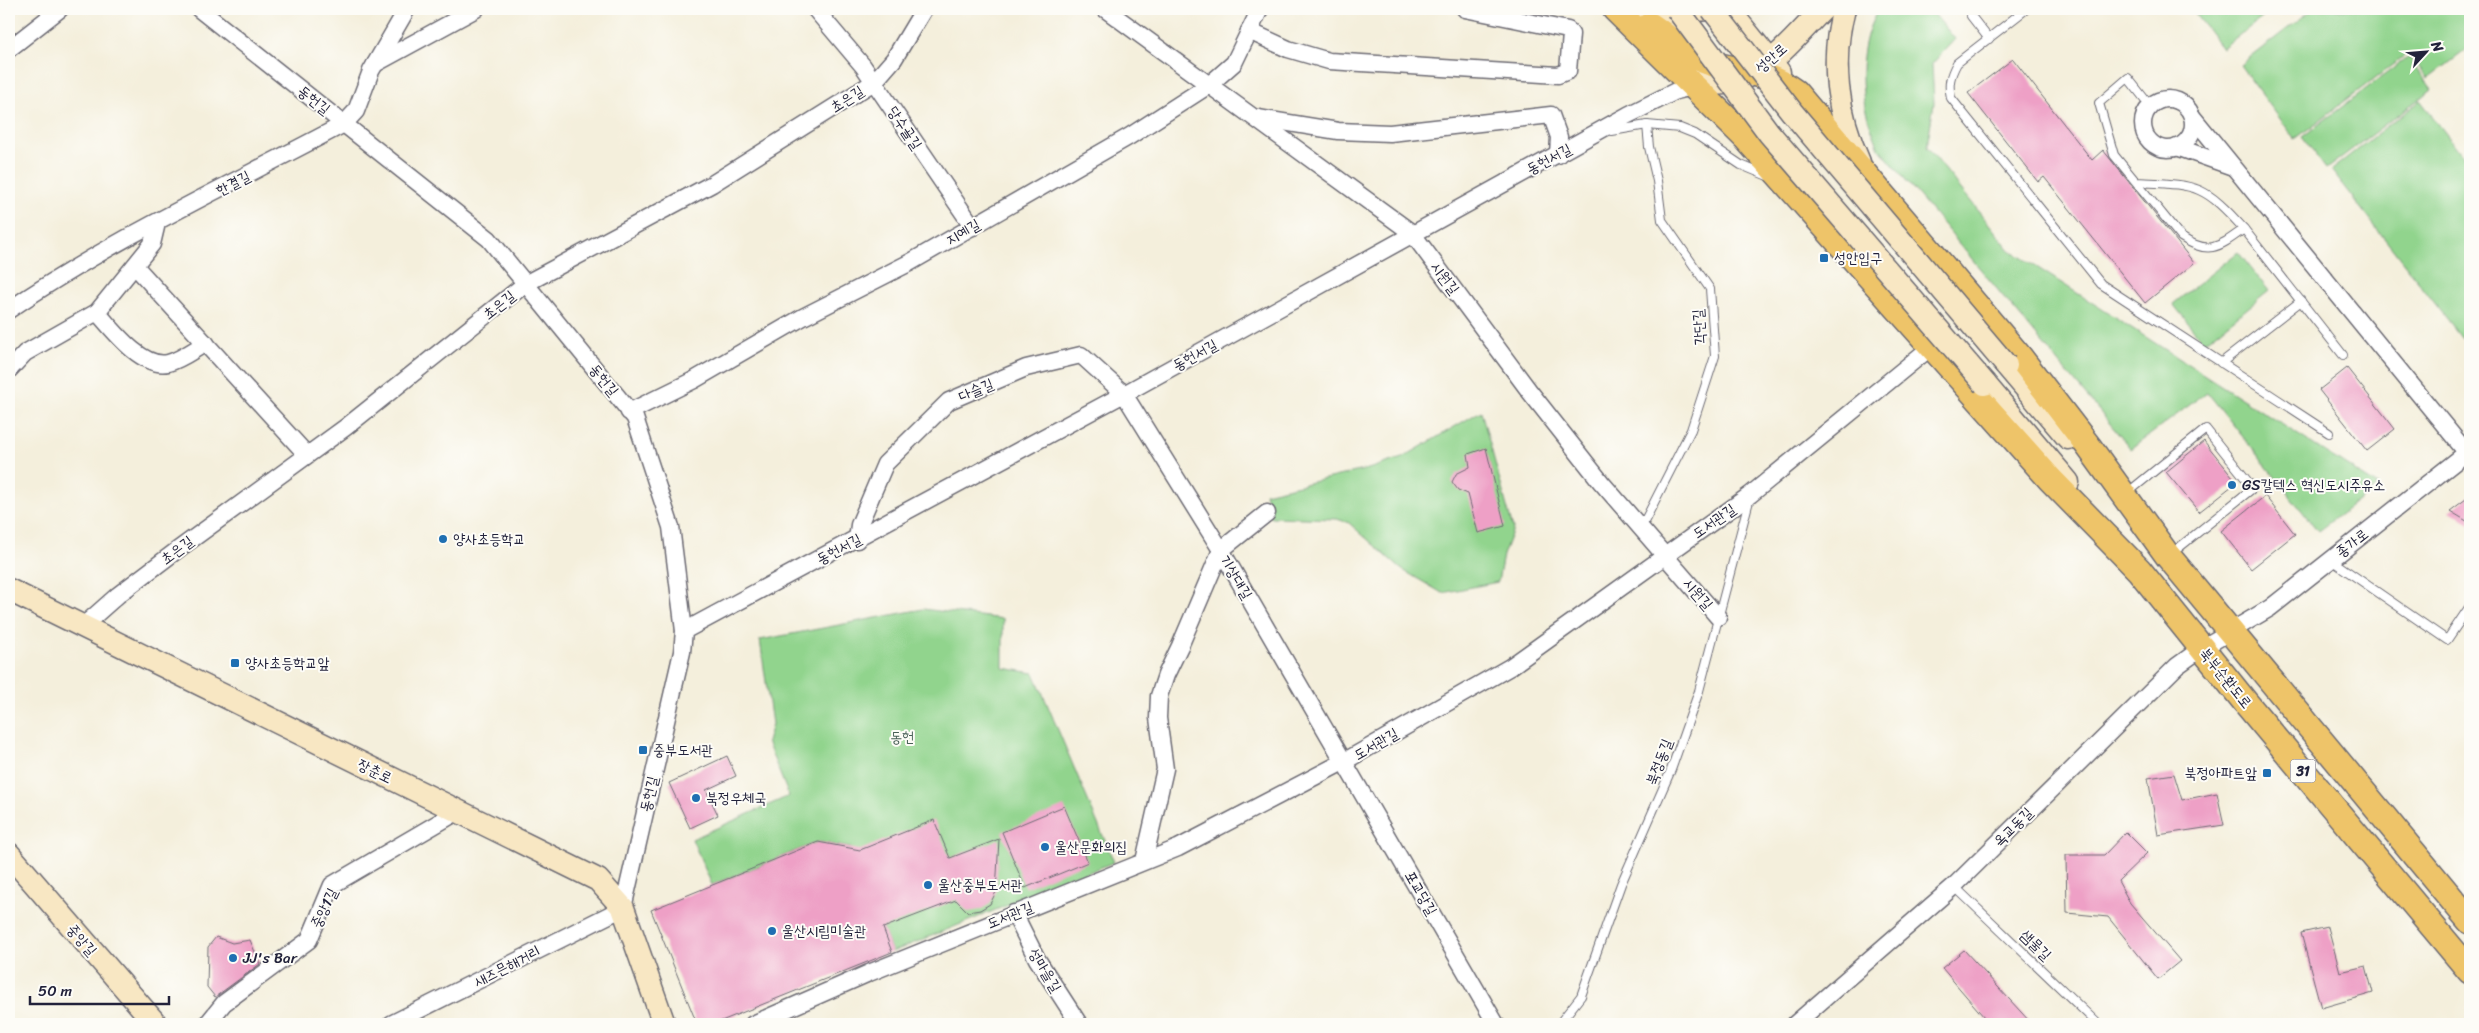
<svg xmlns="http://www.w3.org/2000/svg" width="2479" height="1033" font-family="Sriracha,'Poor Story',sans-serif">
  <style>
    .green { fill: #91d48d; stroke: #5a7b64 }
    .building { fill: #eea0c6 }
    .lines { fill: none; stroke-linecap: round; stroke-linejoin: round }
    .lane-casing { stroke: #6c6a73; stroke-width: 10 }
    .street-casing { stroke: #6c6a73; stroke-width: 19 }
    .secondary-casing { stroke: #6c6a73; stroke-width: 25 }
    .primary-casing { stroke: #6c6a73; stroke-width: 28 }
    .lane { stroke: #fff; stroke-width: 8 }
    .street { stroke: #fff; stroke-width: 16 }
    .secondary { stroke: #f8e7c3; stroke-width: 22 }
    .primary { stroke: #eec469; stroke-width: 25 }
    .secondary-bridge-casing { stroke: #6c6a73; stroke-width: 25; stroke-linecap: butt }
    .secondary-bridge { stroke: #f8e7c3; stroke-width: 22 }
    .poi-dot { fill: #1f6fb2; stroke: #fdfcf7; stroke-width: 2 }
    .labels { text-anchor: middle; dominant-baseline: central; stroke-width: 4; stroke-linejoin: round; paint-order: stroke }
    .shield { fill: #fdfcf7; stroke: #646373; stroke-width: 1 }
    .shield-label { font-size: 14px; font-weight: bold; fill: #22223b }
    .street-label { font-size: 15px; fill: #22223b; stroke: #fdfcf7 }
    .poi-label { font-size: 15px; fill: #22223b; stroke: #fdfcf7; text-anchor: start }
    .park-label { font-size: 15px; fill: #496058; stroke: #fdfcf7 }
  </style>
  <rect width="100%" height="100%" fill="#fdfcf7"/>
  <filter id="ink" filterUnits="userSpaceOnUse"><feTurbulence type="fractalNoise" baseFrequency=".02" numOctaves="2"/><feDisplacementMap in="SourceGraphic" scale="10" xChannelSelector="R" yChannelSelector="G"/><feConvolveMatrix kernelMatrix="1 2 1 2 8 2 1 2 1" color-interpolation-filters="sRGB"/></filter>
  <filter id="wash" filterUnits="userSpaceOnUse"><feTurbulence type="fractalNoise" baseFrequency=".0096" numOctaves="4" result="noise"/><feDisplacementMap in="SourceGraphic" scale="20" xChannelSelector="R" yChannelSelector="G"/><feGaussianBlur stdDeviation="1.12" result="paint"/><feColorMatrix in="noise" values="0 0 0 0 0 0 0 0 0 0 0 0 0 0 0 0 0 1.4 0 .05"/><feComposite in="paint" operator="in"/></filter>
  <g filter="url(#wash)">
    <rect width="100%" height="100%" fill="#f4efdc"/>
    <g class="green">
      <path d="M1879 9H1930L1955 39 1932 64 1934 103 1927 147 2010 250 2378 486 2318 531 2207 392 2131 449 1879 148C1874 135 1868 121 1865 107 1859 76 1861 35 1879 9Z"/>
      <path d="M2192 9H2274L2222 48Z"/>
      <path d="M2313 9H2470V47L2428 79 2408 53 2295 139 2240 65Z"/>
      <path d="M2408 57 2432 89 2326 169 2302 137Z"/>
      <path d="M2420 100 2470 165V332L2462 338 2331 170Z"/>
      <path d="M2238 252 2269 291 2204 343 2173 304Z"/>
      <path d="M1481 411 1513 529 1503 555 1498 582 1442 593 1401 569 1349 523 1337 519 1271 517 1265 493 1368 469 1402 458Z"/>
      <path d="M923 609 1003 619V668L1034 673 1114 862 892 952 851 848 818 842 712 885 692 839 789 796 767 742 772 724 760 640Z"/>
    </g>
    <g id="blocks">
      <g class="building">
        <path d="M2013 59 2092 160 2103 150 2194 263 2145 303 2044 177 2038 182 1968 93Z"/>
        <path d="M2347 368 2395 429 2367 451 2319 390Z"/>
        <path d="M2204 441 2237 482 2199 512 2166 472Z"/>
        <path d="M1486 448 1505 526 1478 533 1468 494 1458 490 1452 482 1456 474 1470 467 1468 454Z"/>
        <path d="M2265 496 2295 534 2251 569 2221 531Z"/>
        <path d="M2470 496V523L2450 511Z"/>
        <path d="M727 756 736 776 706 790 718 815 690 828 669 783Z"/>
        <path d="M2174 774 2182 800 2217 793 2224 825 2158 835 2148 778Z"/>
        <path d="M1064 806 1088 862 1025 888 1002 832Z"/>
        <path d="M934 820 950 858 999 839 996 892 990 904 980 910 968 912 956 900 883 928 892 952 714 1024H697L651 910 818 842 860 850Z"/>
        <path d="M2126 832 2147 853 2118 881 2130 903 2180 961 2158 979 2108 917 2067 913 2066 855H2104Z"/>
        <path d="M2328 927 2340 972 2366 966 2373 993 2321 1008 2301 933Z"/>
        <path d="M216 937 232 943 250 940 260 964 215 997 207 987 208 947Z"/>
        <path d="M1964 950 2032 1024H1990L1942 968Z"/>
      </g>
    </g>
  </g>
  <g filter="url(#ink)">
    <use href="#blocks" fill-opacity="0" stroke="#6c6a73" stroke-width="1"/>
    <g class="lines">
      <defs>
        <g id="lane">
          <path d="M2025 10 1957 63C1950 76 1948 84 1951 98L2101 284 2329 433"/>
          <path d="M1971 16 1989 39"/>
          <path d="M1612 131 1647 125 1680 128 1695 134 1741 165 1770 177"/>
          <path d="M2137 182C2196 185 2203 183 2244 229 2219 247 2209 256 2181 237L2114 155 2099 103 2128 78 2151 107"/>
          <path d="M2244 229 2343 355"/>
          <path d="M2221 363 2301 301"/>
          <path d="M2126 494 2206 429 2253 488 2171 554"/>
          <path d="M1641 528 1691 430 1715 356 1710 289 1662 220 1657 181 1649 147 1647 125"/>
          <path d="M2331 560 2447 640 2470 606"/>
          <path d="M1954 886 2098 1024"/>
          <path d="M1559 1024 1581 996 1621 884 1671 770 1699 691 1750 497"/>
        </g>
        <g id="street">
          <path d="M199 9 489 239 635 418 671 527 684 631 682 652 623 908 391 1024"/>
          <path d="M815 9 863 66 973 227"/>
          <path d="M1105 9 1412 233 1530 392 1601 482 1718 617"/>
          <path d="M1249 31 1288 49 1329 61 1558 75 1568 71 1571 34 1568 30 1465 9"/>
          <path d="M9 49 60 9"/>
          <path d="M375 64 476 9"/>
          <circle cx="2168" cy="124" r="25"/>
          <path d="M2192 116 2467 453"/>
          <path d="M1258 118 1338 131 1390 133 1551 115 1559 137 1558 155"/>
          <path d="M2177 147 2233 167"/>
          <path d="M135 266 307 455"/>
          <path d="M9 310C114 238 232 184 344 124L356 111 371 71 407 9"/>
          <path d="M97 312C112 329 142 369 168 363 181 360 195 349 206 343"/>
          <path d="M9 370 25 353 97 312 152 244 157 223"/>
          <path d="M629 412 694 380 803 317 909 263 1130 136 1209 85 1234 63 1260 9"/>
          <path d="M857 540 859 525 885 464 949 401 1026 368 1081 355 1124 394 1221 550 1496 1024"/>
          <path d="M83 626 118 595 176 551 346 427 525 284 712 184 874 82 894 59 924 9"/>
          <path d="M684 631 1124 394 1628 115 1676 91 1701 85"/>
          <path d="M1144 861 1165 769 1158 718 1159 696 1166 675 1180 646 1221 550 1267 513"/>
          <path d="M1014 913 1037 959 1079 1024"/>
          <path d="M207 1024 224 1003 309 940 332 885 457 812"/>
          <path d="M753 1024 869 973 1178 848 1345 761 1510 667 1750 495 1931 347"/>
          <path d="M1795 1024 1954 886 2177 666 2202 648 2270 608 2470 450"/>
        </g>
        <g id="secondary">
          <path d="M1634 9 1660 12 1710 9"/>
          <path d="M1658 9 1681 47"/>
          <path d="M1728 9 1779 72"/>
          <path d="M1844 9C1830 60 1837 114 1859 162"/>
          <path d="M1682 72C1740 110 1786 46 1823 9"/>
          <path d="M2006 365 2068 438"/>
          <path d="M1985 384 2068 482"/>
          <path d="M9 590 598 880 623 908 664 1024"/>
          <path d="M9 854 156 1024"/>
        </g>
        <g id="primary">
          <path d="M1615 9 1745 137 2050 479 2139 570 2246 703 2470 971"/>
          <path d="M1650 25C1668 37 1684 53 1705 61 1738 74 1764 69 1795 92L2019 356 2089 447 2168 556 2470 921"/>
        </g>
      </defs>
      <use href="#lane" class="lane-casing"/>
      <use href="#street" class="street-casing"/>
      <use href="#secondary" class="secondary-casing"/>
      <use href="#primary" class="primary-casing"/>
      <use href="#lane" class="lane"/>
      <use href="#street" class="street"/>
      <use href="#secondary" class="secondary"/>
      <use href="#primary" class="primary"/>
      <defs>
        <g id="secondary-bridge">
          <path d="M1677 9 1769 133 1985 384"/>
          <path d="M1712 9 1792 112 2006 365"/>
        </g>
      </defs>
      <use href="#secondary-bridge" class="secondary-bridge-casing"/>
      <use href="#secondary-bridge" class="secondary-bridge"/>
    </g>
  </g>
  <g class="poi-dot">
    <rect x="1819" y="253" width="10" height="10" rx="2.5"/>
    <circle cx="2232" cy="485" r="5"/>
    <circle cx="443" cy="539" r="5"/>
    <rect x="230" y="658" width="10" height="10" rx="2.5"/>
    <rect x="638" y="745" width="10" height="10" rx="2.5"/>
    <rect x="2262" y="768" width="10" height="10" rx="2.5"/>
    <circle cx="696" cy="798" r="5"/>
    <circle cx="1045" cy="847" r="5"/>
    <circle cx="928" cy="885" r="5"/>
    <circle cx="772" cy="931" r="5"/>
    <circle cx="233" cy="958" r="5"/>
  </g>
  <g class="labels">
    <rect class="shield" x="2290.5" y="759.5" width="25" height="23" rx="4"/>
    <g class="shield-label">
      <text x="2303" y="771">31</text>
    </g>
    <g class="street-label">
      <text transform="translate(1771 58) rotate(-41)">성안로</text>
      <text transform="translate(847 99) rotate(-33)">초은길</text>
      <text transform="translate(314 100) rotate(38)">동헌길</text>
      <text transform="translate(905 128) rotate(56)">당수골길</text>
      <text transform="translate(1549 159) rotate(-28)">동헌서길</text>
      <text transform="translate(233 183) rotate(-27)">한결길</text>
      <text transform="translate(963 232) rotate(-30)">지예길</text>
      <text transform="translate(1445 278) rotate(53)">시원길</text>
      <text transform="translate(499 305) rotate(-39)">초은길</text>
      <text transform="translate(1699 327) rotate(-94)">각단길</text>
      <text transform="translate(1195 355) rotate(-29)">동헌서길</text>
      <text transform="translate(604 380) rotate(51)">동헌길</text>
      <text transform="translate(976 390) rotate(-23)">다슬길</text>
      <text transform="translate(1714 521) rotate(-35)">도서관길</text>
      <text transform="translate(2352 543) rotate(-38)">종가로</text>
      <text transform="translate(839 549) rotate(-28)">동헌서길</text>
      <text transform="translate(177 550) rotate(-37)">초은길</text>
      <text transform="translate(1236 577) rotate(59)">기상대길</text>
      <text transform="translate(1698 594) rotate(49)">시원길</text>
      <text transform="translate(2226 678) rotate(51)">북부순환도로</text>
      <text transform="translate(1376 744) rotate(-30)">도서관길</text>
      <text transform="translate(1659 762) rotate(-69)">북정동길</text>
      <text transform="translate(375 771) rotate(26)">장춘로</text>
      <text transform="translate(649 794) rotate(-77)">동헌길</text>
      <text transform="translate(2013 827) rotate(-45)">옥교동길</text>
      <text transform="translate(1421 893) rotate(60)">포교당길</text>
      <text transform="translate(324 908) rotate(-64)">중앙1길</text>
      <text transform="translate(1010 915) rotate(-22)">도서관길</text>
      <text transform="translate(82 940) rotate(49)">중앙길</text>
      <text transform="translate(2036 945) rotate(44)">샘물길</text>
      <text transform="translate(507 966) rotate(-27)">새즈믄해거리</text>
      <text transform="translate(1045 970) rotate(59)">성마을길</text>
    </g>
    <g class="poi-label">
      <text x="1834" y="258">성안입구</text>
      <text x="2242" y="485">GS칼텍스 혁신도시주유소</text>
      <text x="453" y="539">양사초등학교</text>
      <text x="245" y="663">양사초등학교앞</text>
      <text x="653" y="750">중부도서관</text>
      <text x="2257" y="773" text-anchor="end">북정아파트앞</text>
      <text x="706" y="798">북정우체국</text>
      <text x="1055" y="847">울산문화의집</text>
      <text x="938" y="885">울산중부도서관</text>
      <text x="782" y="931">울산시립미술관</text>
      <text x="243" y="958">JJ's Bar</text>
    </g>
    <g class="park-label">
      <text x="902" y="737">동헌</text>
    </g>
  </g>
  <rect width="2479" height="1033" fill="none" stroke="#fdfcf7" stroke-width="30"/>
  <g transform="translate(2426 52) rotate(64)" stroke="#fdfcf7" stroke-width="4" paint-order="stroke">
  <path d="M0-4L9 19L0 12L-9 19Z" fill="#22223b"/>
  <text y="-8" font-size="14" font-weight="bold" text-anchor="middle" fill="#22223b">N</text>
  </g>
  <path d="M30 996v8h139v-8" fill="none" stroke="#22223b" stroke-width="2.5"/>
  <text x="38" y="996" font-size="15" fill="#22223b" stroke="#fdfcf7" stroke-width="4" paint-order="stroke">50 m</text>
</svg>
